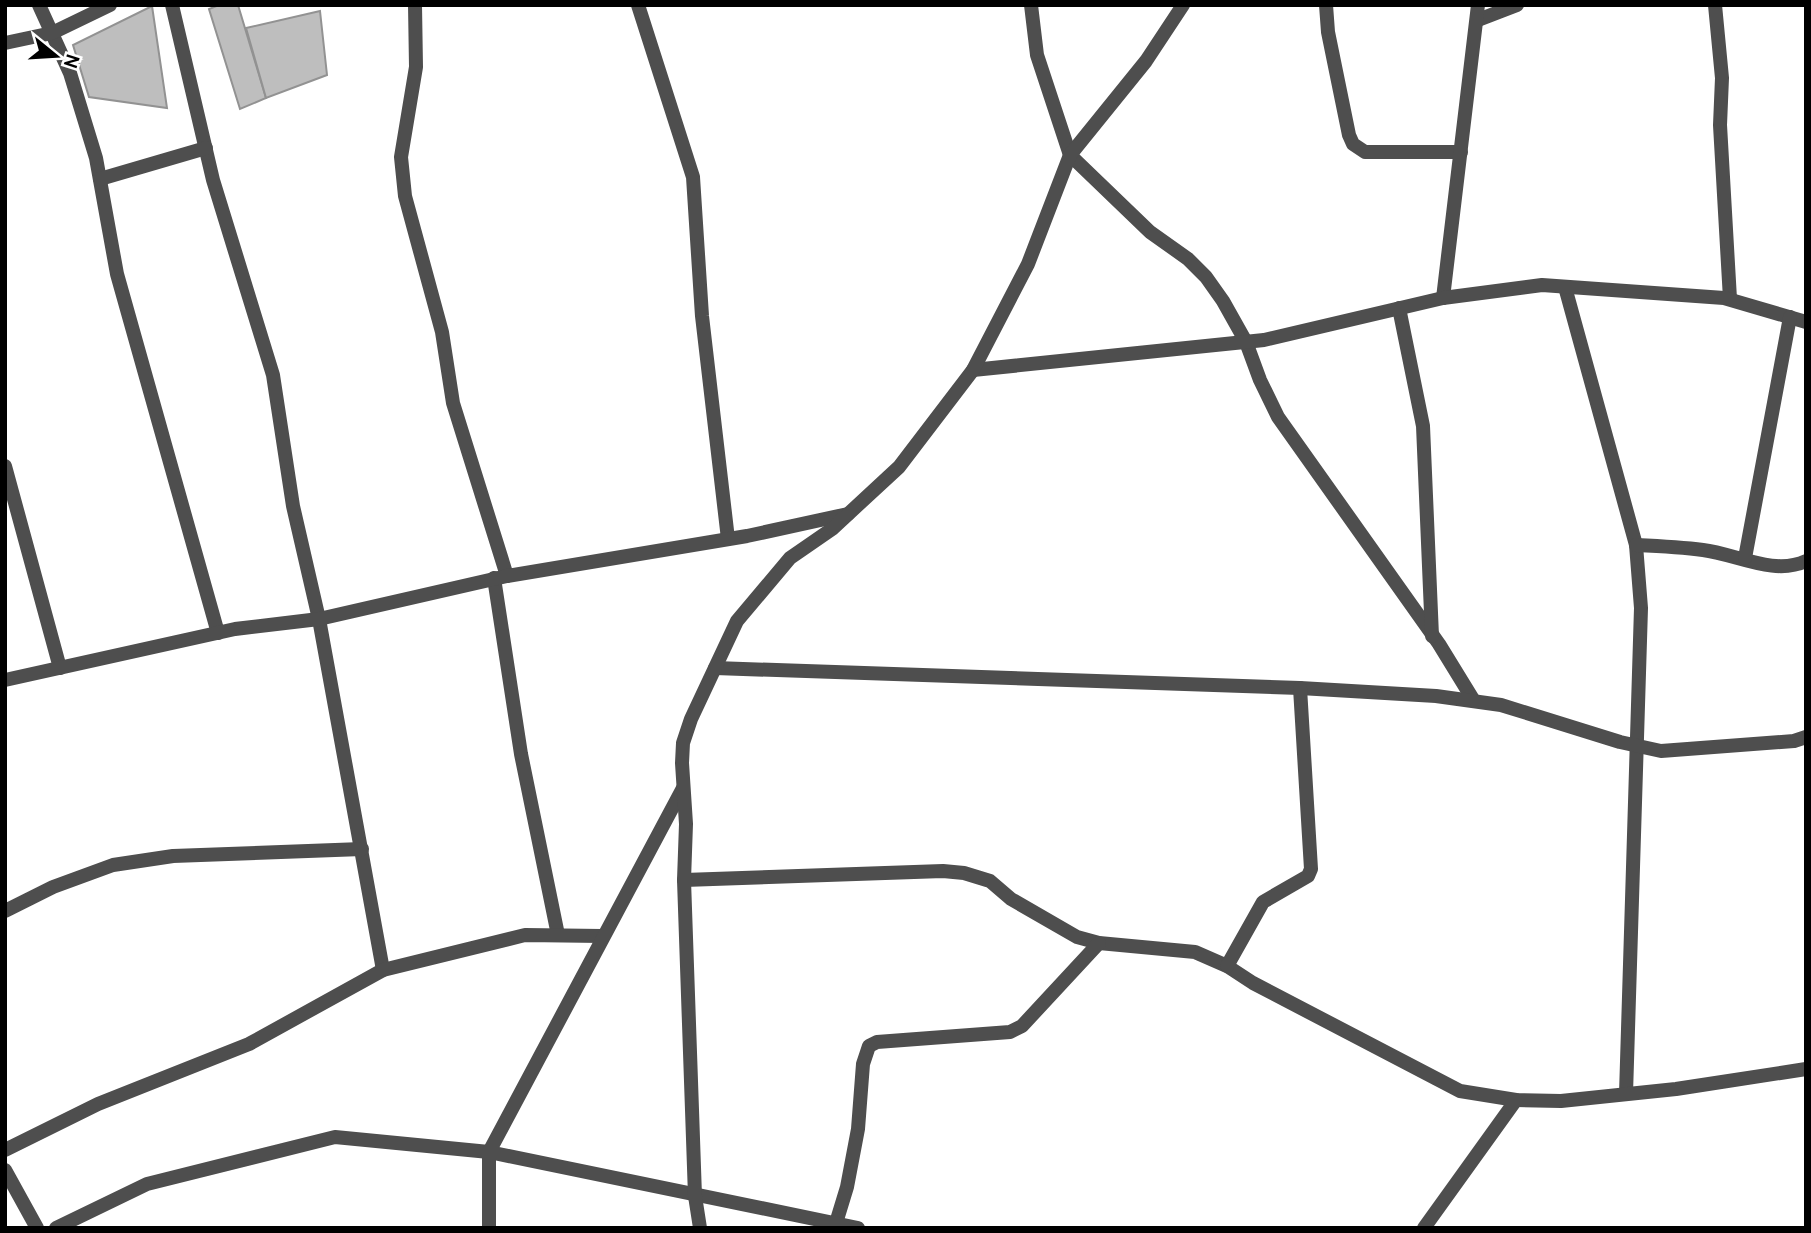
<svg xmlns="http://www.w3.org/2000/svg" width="1811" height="1233" font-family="Cabin,sans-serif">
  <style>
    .building { fill: #bebebe; stroke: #929292; stroke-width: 2 }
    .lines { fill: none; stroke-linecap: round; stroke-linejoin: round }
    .minor { stroke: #4e4e4e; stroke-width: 14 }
  </style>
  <rect width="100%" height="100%" fill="#fff"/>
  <g class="building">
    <path d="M219 5H238L266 98 240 109 209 9Z"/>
    <path d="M152 6 167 108 89 97 73 45Z"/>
    <path d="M320 11 327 75 266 98 246 28Z"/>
  </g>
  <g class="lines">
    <g class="minor">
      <path d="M39 5 70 73 96 158 117 274 218 633"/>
      <path d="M172 5 213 180 273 375 293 506 319 619 383 970"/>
      <path d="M415 5 416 67 401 157 405 196 442 332 453 403 507 576"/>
      <path d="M638 5 693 177 702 316 728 539"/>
      <path d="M1031 5 1037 55 1070 155 1150 232 1188 259 1206 277 1223 301 1246 342 1260 380 1278 417 1439 644 1474 701"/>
      <path d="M1326 5 1328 32 1349 135 1353 144 1365 152H1461"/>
      <path d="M1715 5 1722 78 1720 125 1730 299"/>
      <path d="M1478 20 1517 5"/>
      <path d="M5 43 52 33 110 5"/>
      <path d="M100 179 206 148"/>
      <path d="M1565 287 1636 545 1641 608 1626 1094"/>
      <path d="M1443 298 1478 5"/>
      <path d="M1399 308 1423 426 1432 636"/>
      <path d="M973 370 1264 340 1443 298 1542 285 1724 298 1806 322"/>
      <path d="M5 466 60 668"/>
      <path d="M1636 545C1659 546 1681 547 1703 550 1736 554 1774 576 1806 561"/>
      <path d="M1745 558 1790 317"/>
      <path d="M494 578 521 754 558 935"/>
      <path d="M715 668 1300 688 1436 696 1501 705 1620 742 1661 751 1794 741 1806 737"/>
      <path d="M5 680 235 629 319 619 507 576 747 536 848 514"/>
      <path d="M684 880 943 871 964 873 990 881 1011 899 1077 937 1099 943 1195 952 1227 966 1253 983 1460 1091 1516 1100 1561 1101 1676 1089 1806 1069"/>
      <path d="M5 911 53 887 113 865 173 856 362 849"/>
      <path d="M1227 966 1263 902 1308 876 1311 869 1300 688"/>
      <path d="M5 1150 98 1104 249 1044 383 970 525 935 602 936"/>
      <path d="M5 1170 37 1228"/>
      <path d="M836 1223 847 1187 858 1129 863 1064 869 1046 877 1042 1010 1032 1022 1026 1099 943"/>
      <path d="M56 1228 147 1184 335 1137 489 1152 858 1228"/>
      <path d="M489 1228V1152L683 788"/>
      <path d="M700 1228 695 1196 684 880 686 824 682 763 683 743 691 719 737 621 790 558 832 529 899 467 973 370 1028 264 1070 155 1146 61 1183 5"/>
      <path d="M1424 1228 1516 1100"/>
    </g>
  </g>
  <rect width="1811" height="1233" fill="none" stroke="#000000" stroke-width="14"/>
  <g transform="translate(56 56) rotate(108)" stroke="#ffffff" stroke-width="5" paint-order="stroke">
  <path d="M0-5L12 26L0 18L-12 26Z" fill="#000000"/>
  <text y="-10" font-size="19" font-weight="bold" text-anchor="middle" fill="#000000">N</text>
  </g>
</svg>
